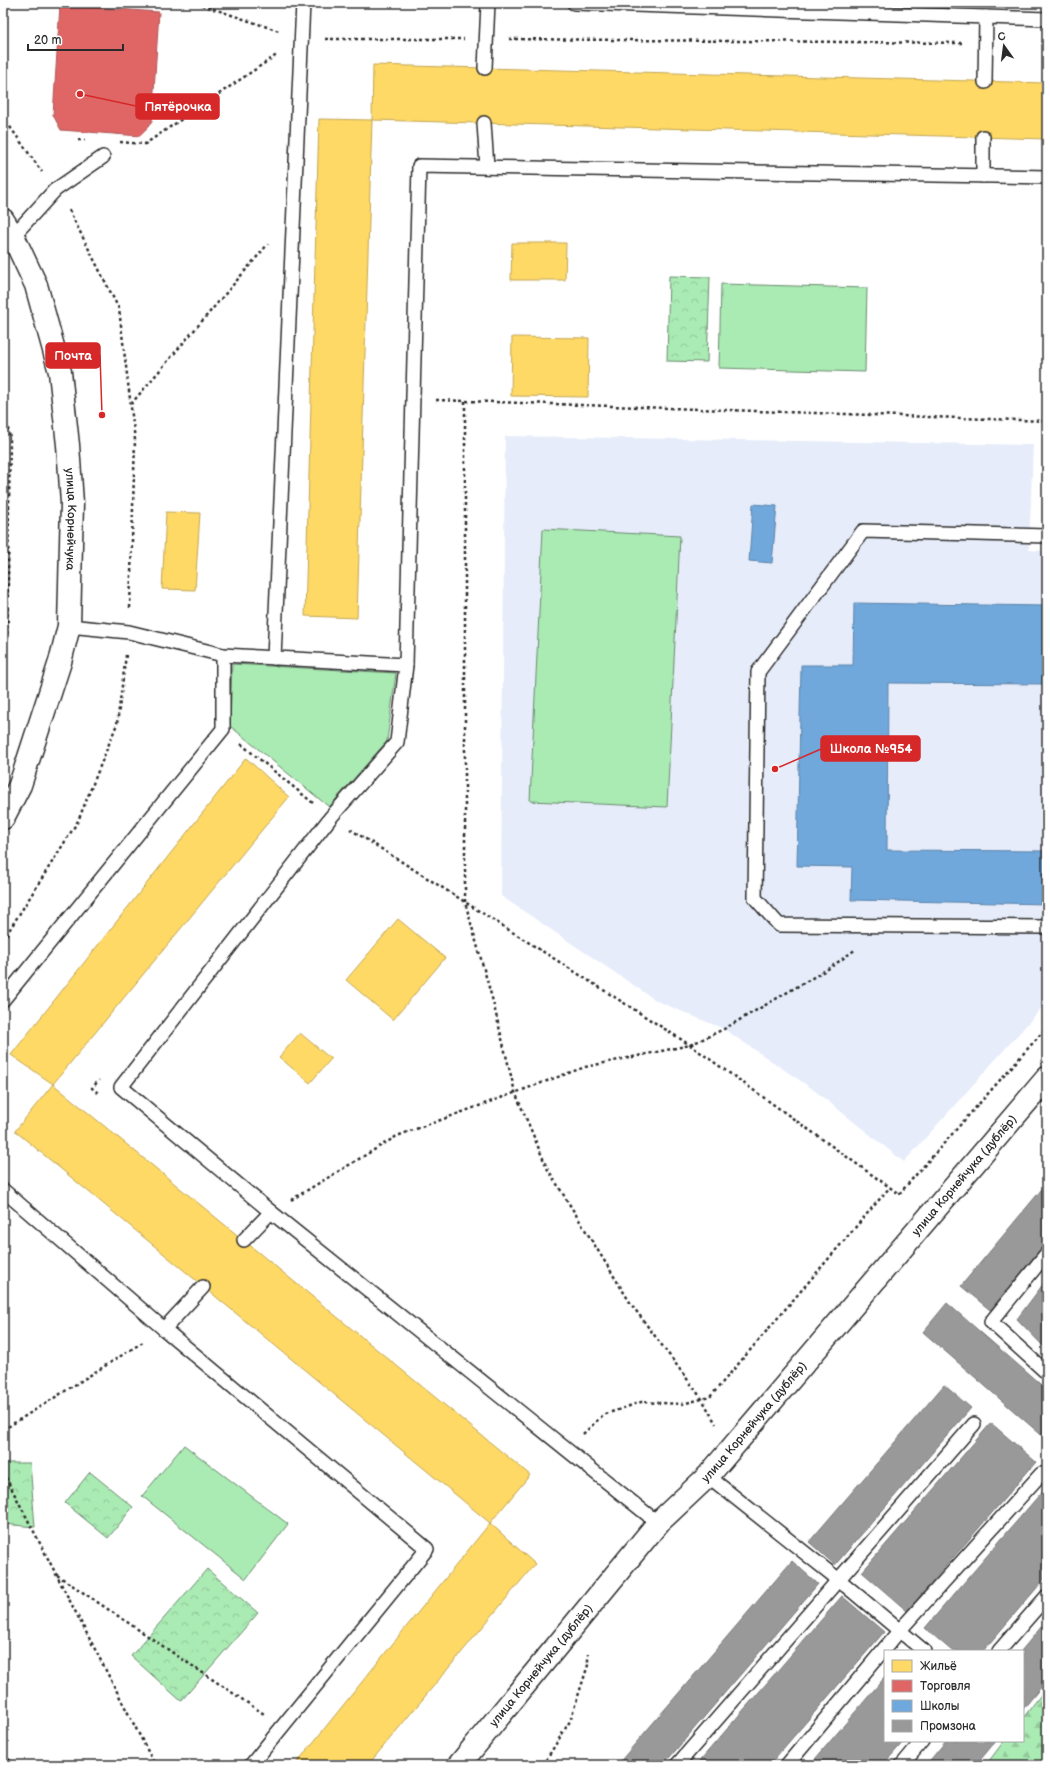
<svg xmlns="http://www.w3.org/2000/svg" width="1050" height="1768" font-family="'Balsamiq Sans',sans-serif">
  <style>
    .built { fill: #e6ecfa }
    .green { fill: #aaeab3; stroke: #6a8a6f }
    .forest { fill: url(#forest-firs); stroke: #6a8a6f }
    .park { fill: url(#park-crowns); stroke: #6a8a6f }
    .homes { fill: #ffd966; stroke: #bfa554 }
    .shops { fill: #e06666; stroke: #aa5454 }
    .schools { fill: #6fa8dc; stroke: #5b82a7 }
    .industry { fill: #999; stroke: #787878 }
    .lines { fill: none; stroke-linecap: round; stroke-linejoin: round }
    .service-casing { stroke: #2b2b2b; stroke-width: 16 }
    .minor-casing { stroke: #2b2b2b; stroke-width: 25 }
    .tertiary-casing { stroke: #2b2b2b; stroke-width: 25 }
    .path { stroke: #2b2b2b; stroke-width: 2.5; stroke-dasharray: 3 3; stroke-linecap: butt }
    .service { stroke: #fff; stroke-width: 13 }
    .minor { stroke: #fff; stroke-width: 22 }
    .tertiary { stroke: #fff; stroke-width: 22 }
    .labels { text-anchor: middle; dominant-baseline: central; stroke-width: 4; stroke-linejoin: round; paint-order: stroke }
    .street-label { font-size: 12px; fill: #2b2b2b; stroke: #fff }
    .leader { fill: none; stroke: #d62828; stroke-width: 1.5 }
    .callout-dot { fill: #d62828; stroke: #fff; stroke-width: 1.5 }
    .callout { fill: #d62828; stroke: #d62828; stroke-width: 1.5 }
    .callout-label { font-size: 13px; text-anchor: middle; font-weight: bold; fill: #fff }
  </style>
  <defs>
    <pattern id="forest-firs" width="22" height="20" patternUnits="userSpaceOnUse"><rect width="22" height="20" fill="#aaeab3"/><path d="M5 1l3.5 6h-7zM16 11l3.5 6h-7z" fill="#92c99a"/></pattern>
    <pattern id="park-crowns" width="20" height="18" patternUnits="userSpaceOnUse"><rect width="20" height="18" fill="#aaeab3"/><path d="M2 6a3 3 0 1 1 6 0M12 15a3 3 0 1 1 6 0" fill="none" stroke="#92c99a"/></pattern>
  </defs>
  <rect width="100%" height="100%" fill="#fff"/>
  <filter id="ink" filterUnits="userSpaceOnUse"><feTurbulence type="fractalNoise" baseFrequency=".025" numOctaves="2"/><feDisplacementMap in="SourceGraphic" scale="8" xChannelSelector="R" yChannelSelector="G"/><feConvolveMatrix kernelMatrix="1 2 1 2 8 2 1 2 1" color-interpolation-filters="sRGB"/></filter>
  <g filter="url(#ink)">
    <path class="built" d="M505 436 1033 445 1029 550 1047 551V1002L904 1162 814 1090 724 1029 657 1001 501 896Z"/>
    <g class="green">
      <path d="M721 284 867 288 865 372 719 368Z"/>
      <path d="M543 529 680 536 667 807 530 801Z"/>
      <path d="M232 664 396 673 387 741 329 807 230 726Z"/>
      <path d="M184 1445 288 1524 246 1579 142 1496Z"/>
    </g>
    <path class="forest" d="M1047 1687V1765H986L1004 1741H1023V1718Z"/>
    <g class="park">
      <path d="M669 276 710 277 707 362 667 361Z"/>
      <path d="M3 1463H30L35 1527 3 1524Z"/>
      <path d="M90 1472 133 1507 108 1538 65 1503Z"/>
      <path d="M207 1569 258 1613 181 1701 131 1656Z"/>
    </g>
    <g class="homes">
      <path d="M373 65 1047 83V139L372 120Z"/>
      <path d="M319 119 372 120 357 618 305 616Z"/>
      <path d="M512 243H566L565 280H511Z"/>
      <path d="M512 337 589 338 588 397 511 396Z"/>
      <path d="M166 512 200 513 195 590 162 589Z"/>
      <path d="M246 758 289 797 53 1084 11 1055Z"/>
      <path d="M398 919 445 958 393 1020 346 980Z"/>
      <path d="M300 1033 331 1059 310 1083 279 1057Z"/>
      <path d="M53 1084 530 1475 490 1523 15 1131Z"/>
      <path d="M490 1523 535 1564 368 1765H295Z"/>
    </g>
    <path class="shops" d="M60 5 159 12 152 122 140 136 61 130 53 115Z"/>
    <g class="schools">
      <path d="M753 504 777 506 772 563 749 561Z"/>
      <path d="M854 603 1047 606V684L888 683 887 850 1046 851 1047 760V904L851 900 852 867 797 866 801 665H853Z"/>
    </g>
    <g class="industry">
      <path d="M1047 1183V1242L990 1310 961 1286Z"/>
      <path d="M1047 1279V1350L1017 1319Z"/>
      <path d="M947 1303 1047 1390V1440L923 1332Z"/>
      <path d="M944 1385 971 1408 835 1565 809 1542Z"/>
      <path d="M991 1423 1036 1462 907 1611 862 1572Z"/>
      <path d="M1047 1486V1576L983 1651H952L925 1628Z"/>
      <path d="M792 1561 818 1584 663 1765H617Z"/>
      <path d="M842 1596 884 1632 769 1765H696Z"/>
      <path d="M1047 1620V1680L1023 1709V1651H1021Z"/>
      <path d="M885 1677V1741H904L883 1765H810Z"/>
      <path d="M946 1741H996L976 1765H926Z"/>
    </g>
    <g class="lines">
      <defs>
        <g id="service">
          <path d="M574 3 1047 19"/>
          <path d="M485 68 488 3"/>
          <path d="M985 82 986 17"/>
          <path d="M484 123 487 167"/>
          <path d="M983 176V137"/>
          <path d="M13 236 55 190 103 157"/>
          <path d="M1047 536 863 531 758 672 755 898 779 925 1047 927"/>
          <path d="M69 626 129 632 223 655 406 665 397 742 331 817 121 1087 271 1212 244 1240"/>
          <path d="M274 658 303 3"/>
          <path d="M406 665 419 166 1047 177"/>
          <path d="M3 1000 223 729V655"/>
          <path d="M3 1190 164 1329"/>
          <path d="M271 1212 658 1523"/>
          <path d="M1047 1253 991 1322 1047 1373"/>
          <path d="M203 1287 164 1329 427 1549 251 1765"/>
          <path d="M708 1476 839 1580 924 1651"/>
          <path d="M999 1651 1047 1596"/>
          <path d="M3 1764 5 1765"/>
          <path d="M677 1765 974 1424"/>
          <path d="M787 1765 900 1630 1041 1474"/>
          <path d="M902 1765 922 1741"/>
        </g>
        <g id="minor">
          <path id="s1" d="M459 1765 658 1523 708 1476 1047 1078"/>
        </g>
        <g id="tertiary">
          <path id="s2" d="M3 220 13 236 36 285 60 372 68 445 72 503 69 626 60 662 20 785 3 818"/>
        </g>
      </defs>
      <use href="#service" class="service-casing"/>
      <use href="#minor" class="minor-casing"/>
      <use href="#tertiary" class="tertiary-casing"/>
      <g class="path">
        <path d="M196 3 279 31"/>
        <path d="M325 39H464"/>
        <path d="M509 39 962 43"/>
        <path d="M3 117 42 172"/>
        <path d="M78 140H85"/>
        <path d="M120 142 145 144 278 54"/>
        <path d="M69 210 119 309 135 440 130 608"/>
        <path d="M436 400 1047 421"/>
        <path d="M465 401V902L492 998 515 1092 547 1168 631 1304 702 1399 716 1424"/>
        <path d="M3 404 10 438 7 640 3 650"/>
        <path d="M131 404 268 244"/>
        <path d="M3 436 10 438"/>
        <path d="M241 744 313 803"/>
        <path d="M350 829 690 1045 899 1194 1047 1027"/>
        <path d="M3 940 78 821 117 724 126 655"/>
        <path d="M98 1093 92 1088 99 1080"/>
        <path d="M291 1200 397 1136 585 1067 690 1045 724 1029 831 967 856 949"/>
        <path d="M3 1430 143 1342"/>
        <path d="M583 1434 603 1415 641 1402 682 1404 710 1397 890 1187"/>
        <path d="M3 1472 155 1765"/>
        <path d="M57 1575 264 1714"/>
        <path d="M543 1765 570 1721 588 1665V1654"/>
      </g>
      <use href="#service" class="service"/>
      <use href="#minor" class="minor"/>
      <use href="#tertiary" class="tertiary"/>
    </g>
  </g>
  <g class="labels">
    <g class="street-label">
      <text stroke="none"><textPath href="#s2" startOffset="311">улица Корнейчука</textPath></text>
      <text stroke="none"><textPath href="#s1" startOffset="777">улица Корнейчука (дублёр)</textPath></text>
      <text stroke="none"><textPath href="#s1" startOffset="453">улица Корнейчука (дублёр)</textPath></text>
      <text stroke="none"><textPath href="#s1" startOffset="129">улица Корнейчука (дублёр)</textPath></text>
    </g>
  </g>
  <path class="leader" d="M80 94L136 106M102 415L100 355M775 769L821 749"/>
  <g class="callout-dot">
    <circle cx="80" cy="94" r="4"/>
    <circle cx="102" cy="415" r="4"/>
    <circle cx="775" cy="769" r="4"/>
  </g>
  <g class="callout">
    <rect x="136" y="94" width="83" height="25" rx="4"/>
    <rect x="46" y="343" width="54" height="25" rx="4"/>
    <rect x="821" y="736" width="99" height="25" rx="4"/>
  </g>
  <g class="callout-label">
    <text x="178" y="111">Пятёрочка</text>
    <text x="73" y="360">Почта</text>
    <text x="871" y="753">Школа №954</text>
  </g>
  <rect width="1050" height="1768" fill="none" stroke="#fff" stroke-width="16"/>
  <rect x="8" y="8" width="1034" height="1752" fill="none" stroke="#2b2b2b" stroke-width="1.5" filter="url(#ink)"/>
  <rect x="884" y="1650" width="140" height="92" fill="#ffffff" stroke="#aaaaaa"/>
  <rect x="892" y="1660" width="20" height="12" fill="#ffd966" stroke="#aaaaaa"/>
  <text x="920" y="1670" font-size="12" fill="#2b2b2b">Жильё</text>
  <rect x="892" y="1680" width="20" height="12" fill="#e06666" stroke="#aaaaaa"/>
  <text x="920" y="1690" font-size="12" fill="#2b2b2b">Торговля</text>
  <rect x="892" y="1700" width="20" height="12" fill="#6fa8dc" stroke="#aaaaaa"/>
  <text x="920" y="1710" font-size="12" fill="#2b2b2b">Школы</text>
  <rect x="892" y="1720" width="20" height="12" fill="#999999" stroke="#aaaaaa"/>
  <text x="920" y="1730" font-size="12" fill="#2b2b2b">Промзона</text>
  <g transform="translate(1004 46) rotate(346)" stroke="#ffffff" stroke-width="3" paint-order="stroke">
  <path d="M0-3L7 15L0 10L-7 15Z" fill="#2b2b2b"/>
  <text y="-6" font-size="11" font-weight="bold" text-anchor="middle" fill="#2b2b2b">С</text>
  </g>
  <path d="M28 44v6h95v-6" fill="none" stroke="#2b2b2b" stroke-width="2"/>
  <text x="34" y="44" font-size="12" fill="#2b2b2b" stroke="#ffffff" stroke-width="3" paint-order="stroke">20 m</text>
</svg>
